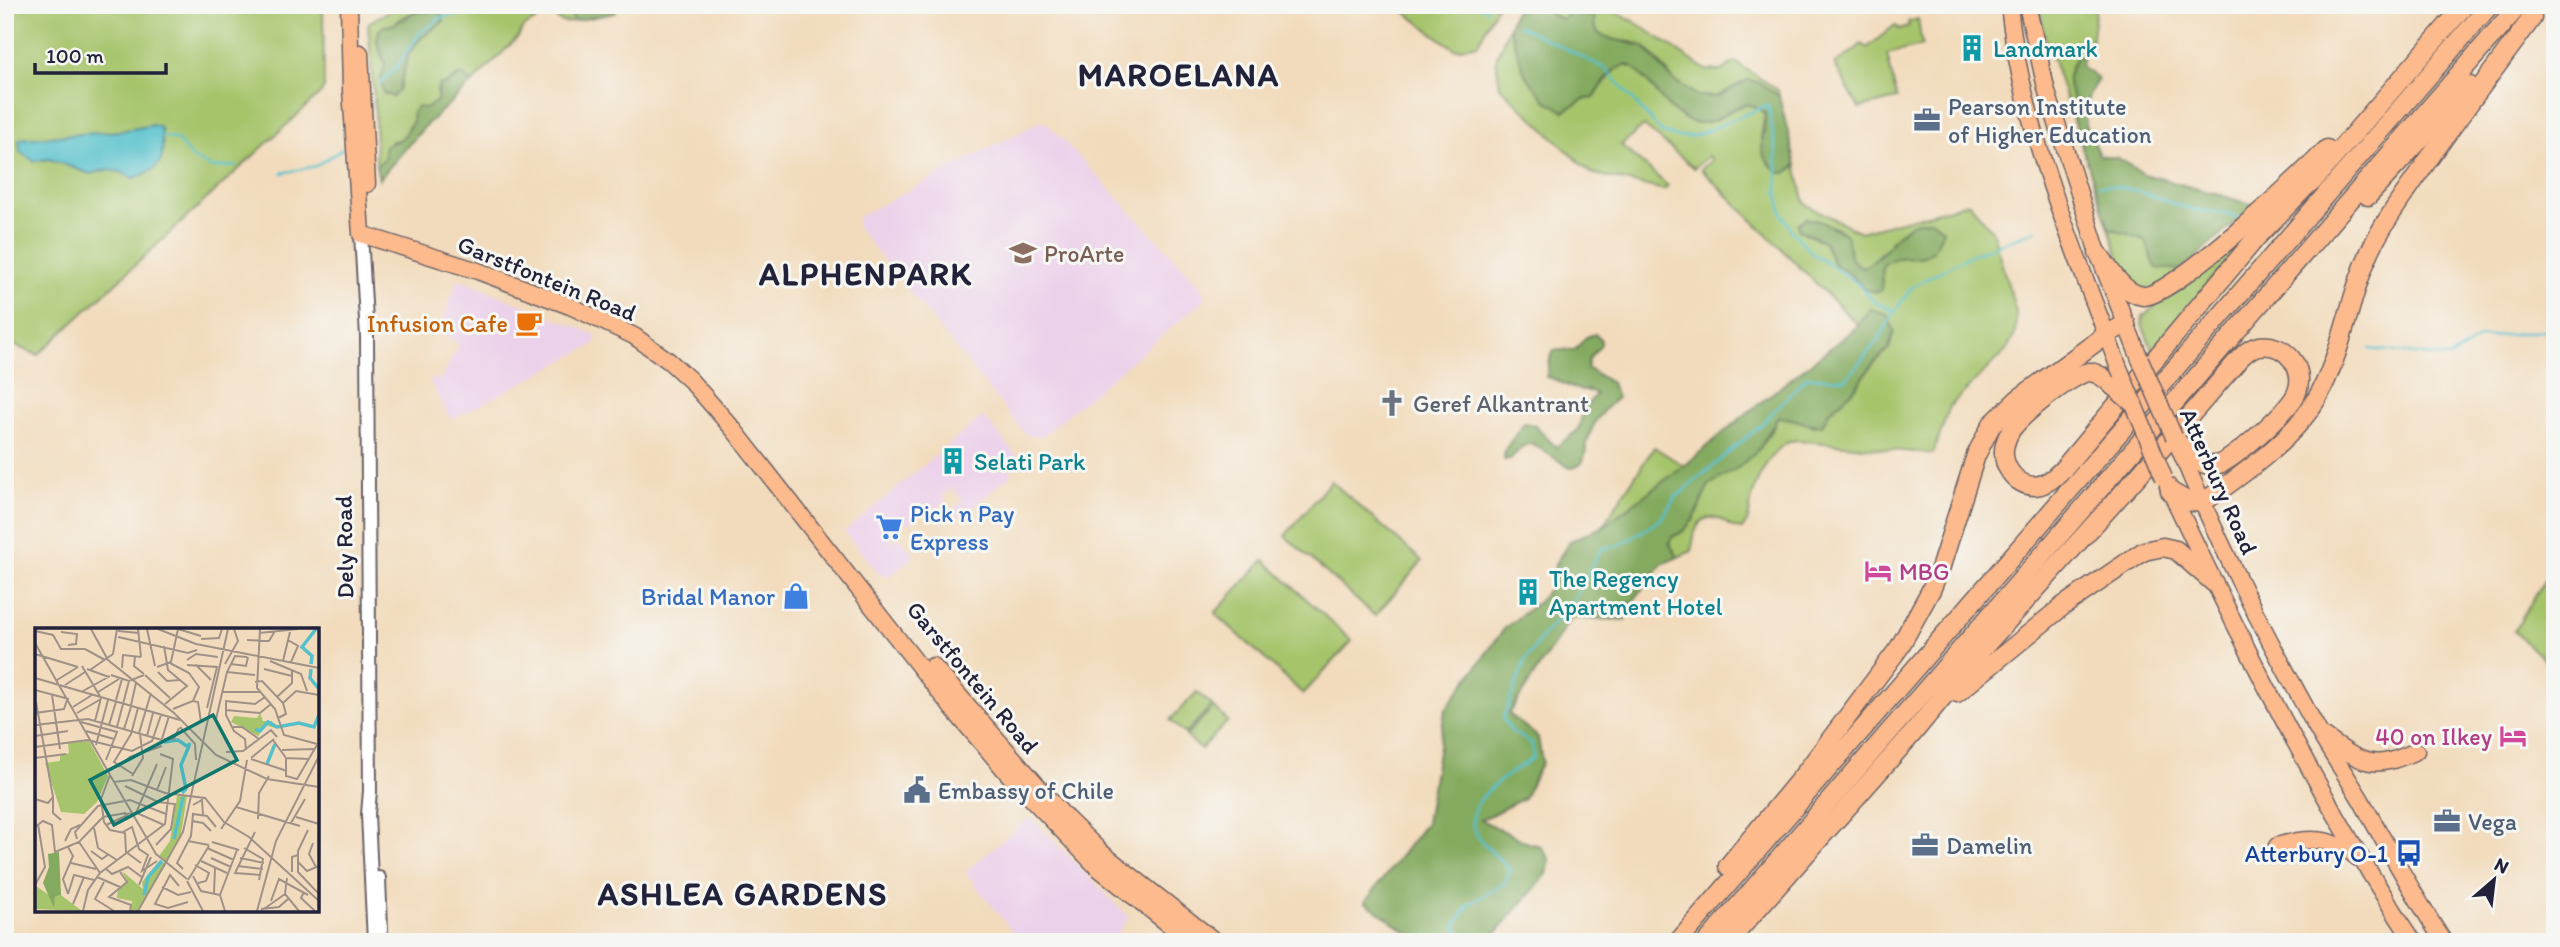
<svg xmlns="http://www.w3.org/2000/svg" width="2560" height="947" font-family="Itim,sans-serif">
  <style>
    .built { fill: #ecd1ea }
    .green { fill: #a6c46b; stroke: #647353; stroke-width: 2; fill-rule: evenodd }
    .forest { fill: #84aa5f; stroke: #53664d; stroke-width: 2 }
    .water { fill: #53c0cb; stroke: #3a7183; stroke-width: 2 }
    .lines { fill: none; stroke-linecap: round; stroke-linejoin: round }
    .stream { stroke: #53c0cb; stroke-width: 2.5 }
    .minor-casing { stroke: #6b6368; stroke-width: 16 }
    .major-casing { stroke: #6b6368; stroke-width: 19 }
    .highway-casing { stroke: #6b6368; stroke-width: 21 }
    .minor { stroke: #fff; stroke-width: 12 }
    .major { stroke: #fcba8d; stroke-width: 16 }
    .highway { stroke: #fcba8d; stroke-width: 18 }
    .major-bridge-casing { stroke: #6b6368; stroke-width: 19; stroke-linecap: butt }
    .highway-bridge-casing { stroke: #6b6368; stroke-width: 21; stroke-linecap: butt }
    .major-bridge { stroke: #fcba8d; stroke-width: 16 }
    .highway-bridge { stroke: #fcba8d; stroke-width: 18 }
    .labels { text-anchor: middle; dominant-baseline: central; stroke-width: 6; stroke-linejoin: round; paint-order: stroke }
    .culture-label { font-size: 24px; fill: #0d838f; stroke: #f6f6f2; text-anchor: start }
    .service-label { font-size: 24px; fill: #4e5e75; stroke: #f6f6f2; text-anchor: start }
    .education-label { font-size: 24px; fill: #785e54; stroke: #f6f6f2; text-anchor: start }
    .street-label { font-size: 24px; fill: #22223b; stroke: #f6f6f2 }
    .food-label { font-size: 24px; fill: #c56008; stroke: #f6f6f2; text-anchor: end }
    .worship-label { font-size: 24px; fill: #5b616d; stroke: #f6f6f2; text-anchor: start }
    .shop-label { font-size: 24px; fill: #366cbe; stroke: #f6f6f2; text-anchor: start }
    .hotel-label { font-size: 24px; fill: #b23c85; stroke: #f6f6f2; text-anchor: start }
    .transit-label { font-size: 24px; fill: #164399; stroke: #f6f6f2; text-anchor: end }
    .district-label { font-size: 32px; font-weight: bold; letter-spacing: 2px; fill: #22223b; stroke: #f6f6f2 }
    .inset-river { fill: none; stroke: #53c0cb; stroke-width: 3.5 }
    .inset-road { fill: none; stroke: #9f9188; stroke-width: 2 }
    .view { fill: #0f766e; fill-opacity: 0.15; stroke: #0f766e; stroke-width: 3.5 }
    .inset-edge { fill: none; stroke: #22223b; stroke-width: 3.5 }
  </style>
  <rect width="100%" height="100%" fill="#f6f6f2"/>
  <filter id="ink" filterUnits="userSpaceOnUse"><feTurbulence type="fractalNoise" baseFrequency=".0143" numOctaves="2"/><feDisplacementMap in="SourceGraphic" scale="14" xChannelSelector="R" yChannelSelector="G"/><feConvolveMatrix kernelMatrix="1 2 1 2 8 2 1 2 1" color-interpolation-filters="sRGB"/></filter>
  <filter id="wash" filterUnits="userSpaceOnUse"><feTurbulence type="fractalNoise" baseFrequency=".00686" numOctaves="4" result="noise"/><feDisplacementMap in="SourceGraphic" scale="28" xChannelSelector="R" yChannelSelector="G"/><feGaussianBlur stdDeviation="1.57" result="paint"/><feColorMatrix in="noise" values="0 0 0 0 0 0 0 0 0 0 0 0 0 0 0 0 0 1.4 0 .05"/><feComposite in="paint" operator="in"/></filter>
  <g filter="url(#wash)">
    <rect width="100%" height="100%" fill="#f2dbbc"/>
    <g class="built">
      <path d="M1041 121 1048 124 1199 284 1204 294 1203 301 1042 436 1026 435 856 226 858 217Z"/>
      <path d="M458 279 596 335 595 344 451 420 429 379H441L459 344 439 332Z"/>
      <path d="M983 416 1018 457 1007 466 1013 473 960 518 953 509 963 501 952 488 942 496 946 501 935 510 931 505 924 508 919 513 920 515 911 523H906L889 537 893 541 899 537 915 555 890 576 880 575 844 532Z"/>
      <path d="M1030 817 1129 917 1111 942H1021L965 872Z"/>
    </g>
    <g class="green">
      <path d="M5 5H323L324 87 321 93 38 355 9 343 5 345Z"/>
      <path d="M400 5H538V19L523 28 518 37 472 83 458 76 437 89V101L407 128 405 135 400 140 391 141 385 158 376 166 375 112 368 23ZM420 11 441 12 444 21 417 41 408 56 404 72 400 77V87L381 78 385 65 377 41C389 28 402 14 420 11Z"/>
      <path d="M551 5H570V14L575 21C560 25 554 21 551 5Z"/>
      <path d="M1028 5H1075L1074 9 1065 14Z"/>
      <path d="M1092 5H1239L1095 19 1089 12Z"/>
      <path d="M1392 5H1423L1433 9 1446 5H1497L1478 44 1456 49C1433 37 1416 16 1392 5Z"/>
      <path d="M1540 5H1574L1563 19 1557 17Z"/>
      <path d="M1589 5H1600L1632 20 1706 70 1721 71 1735 62 1778 90 1779 96C1772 92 1763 84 1755 82 1736 78 1725 100 1705 98 1676 96 1664 61 1643 46 1632 38 1609 45 1597 32 1592 26 1595 18 1594 11Z"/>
      <path d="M2039 5H2096L2091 45 2083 47C2075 57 2064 75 2069 88 2073 102 2078 105 2073 120L2044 34Z"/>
      <path d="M1918 19 1922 46 1887 54 1897 99 1859 108 1835 65 1862 44 1867 48 1895 25 1899 29 1909 26 1908 22Z"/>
      <path d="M1509 26 1525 74 1564 111 1584 99 1594 98C1598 89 1603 86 1608 79 1617 68 1622 61 1637 70L1713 120C1733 110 1746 96 1765 113L1761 138 1792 169 1796 165 1805 204 1860 232 1969 203 1992 230 2016 312 2015 334 2006 351 1950 406 1933 454 1795 440C1771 446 1756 479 1751 502 1749 513 1750 521 1742 529 1732 529 1729 524 1721 520 1697 511 1693 534 1692 551L1678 557 1669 543 1672 537 1682 532 1694 519 1708 485 1738 467 1772 431 1778 416 1796 418 1812 426 1822 425 1830 411 1853 391 1873 364 1889 348 1894 331 1861 319 1859 326 1701 169 1712 160 1709 156 1694 168 1644 126 1621 145 1668 186 1664 190 1591 173 1500 87 1496 59ZM1806 218 1839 229 1848 239 1850 258 1860 267 1869 265 1882 251 1927 220H1931L1943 229C1928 276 1910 245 1883 265L1881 289 1879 292 1866 290 1851 275 1833 263 1823 241 1805 234 1798 224Z"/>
      <path d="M2109 228 2145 240 2181 270C2174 275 2166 284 2158 287 2126 299 2117 249 2109 228Z"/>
      <path d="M2240 239 2243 242 2153 351 2142 325 2143 316Z"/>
      <path d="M1654 447 1684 466 1602 527Z"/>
      <path d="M1331 481 1422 561 1375 616 1285 536Z"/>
      <path d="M1264 560 1352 641 1303 694 1215 613Z"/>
      <path d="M2555 562V670L2514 631Z"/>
      <path d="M1197 692 1212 705 1185 734 1170 720Z"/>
      <path d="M1213 707 1228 721 1201 749 1186 736Z"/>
    </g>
    <g class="forest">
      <path d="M570 5H618L615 13 575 21 570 14Z"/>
      <path d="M1520 5H1540L1556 17 1563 19 1572 6 1589 5 1594 11V25L1599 34 1612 39 1643 46 1672 79 1698 96 1716 97 1748 80 1757 82 1779 96 1796 165 1786 173H1780C1751 151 1766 142 1765 113 1739 90 1727 123 1701 123 1668 123 1653 79 1629 65 1614 65 1600 84 1594 98L1584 99 1564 111 1545 100 1525 74 1509 26 1513 14Z"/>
      <path d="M420 11 440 12 444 21C431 31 414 40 408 56 403 69 403 87 393 97L383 93 381 78 385 64 377 41 379 30 384 26C396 27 407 14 420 11Z"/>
      <path d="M2091 45 2082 60 2081 67 2098 79C2077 113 2083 120 2099 155L2118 158 2144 174 2255 205 2181 270 2156 268 2145 240 2109 228 2073 120C2078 105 2073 102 2069 88 2064 75 2075 57 2083 47Z"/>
      <path d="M462 75 472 83 426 125 379 179 376 166 385 158 384 147C390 142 393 143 399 140 406 137 408 127 413 122L412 113 417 107 427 108 437 101 439 85 446 84Z"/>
      <path d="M1806 218 1825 223 1847 235 1850 258 1861 267C1885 263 1894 219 1931 220L1943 229C1928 276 1910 245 1883 265L1881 289 1879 292 1866 290 1851 275 1833 263 1824 241 1799 230 1798 224Z"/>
      <path d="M1871 309 1887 314 1894 331 1889 348 1873 364 1853 391 1830 411 1822 425C1807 426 1795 418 1778 417L1760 448 1739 467 1709 485 1694 519 1682 532 1672 537 1669 543 1678 557 1662 564 1628 608 1625 620 1571 618 1509 714 1538 737 1542 762 1524 798 1481 820 1528 843 1541 846 1550 860 1547 874 1491 939 1493 942H1421L1365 902 1426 823 1445 710 1505 628 1538 602 1554 582 1555 564 1570 541 1602 527 1684 466 1742 417 1858 326 1861 319Z"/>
      <path d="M1595 334 1601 340V344L1589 359 1587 368 1611 383 1617 398C1604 408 1593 423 1588 439 1584 451 1588 467 1570 468L1531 443 1523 446 1510 459 1504 460V451L1524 423 1534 425 1556 447 1578 430 1584 409 1596 394C1586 388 1582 391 1573 388 1563 385 1556 378 1546 377 1554 353 1543 348 1575 350L1586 337Z"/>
    </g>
    <path class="water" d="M153 125 161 128C164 159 166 168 133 178L121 172 107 170 90 174 49 159 34 161 20 152 19 139 120 131Z"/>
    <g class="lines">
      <g class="stream">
        <path d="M1478 5 1487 10"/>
        <path d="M1518 25 1606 69 1661 132 1677 137 1694 136 1768 105 1776 151 1778 194 1782 214 1792 231 1813 254 1857 283 1874 302 1895 311 1913 286 1969 256 2036 230"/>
        <path d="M380 84 399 64 419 34 442 17 493 9 505 12 516 5"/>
        <path d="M162 136 177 140 192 158 212 168 236 166"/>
        <path d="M282 173 316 166 342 149"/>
        <path d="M2099 185C2135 186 2158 200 2191 209 2207 213 2226 210 2240 219"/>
        <path d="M2370 349 2450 358 2479 338 2540 331H2555"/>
        <path d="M1469 942 1455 927 1468 905 1505 883 1510 870C1499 858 1480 844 1474 829 1463 797 1513 773 1533 758L1532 743 1512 732 1503 719 1525 661 1547 630 1573 602 1601 549 1620 545 1660 520 1675 498 1761 425 1806 377 1846 379 1881 336 1895 311"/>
      </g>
    </g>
  </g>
  <g filter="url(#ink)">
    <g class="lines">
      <defs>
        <g id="minor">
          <path d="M361 234 367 337 370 791 368 814 374 942"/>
          <path d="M379 878 381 930"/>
        </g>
        <g id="major">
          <path d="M349 5 351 90 361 234 478 271 570 306 634 336 669 361 690 380 734 430 952 708 1011 777 1097 867 1191 942"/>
          <path d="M2009 5C2022 130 2074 247 2117 363"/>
          <path d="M2027 5 2047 92 2098 253 2140 359"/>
          <path d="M360 53 367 184"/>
          <path d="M2178 445C2218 544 2267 638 2319 732 2332 755 2347 776 2361 800 2388 848 2414 896 2444 942"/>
          <path d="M2168 486C2242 642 2318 798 2414 942"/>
          <path d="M933 666 1063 815 1102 853 1216 942"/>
          <path d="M2325 737C2363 764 2373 771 2416 751"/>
          <path d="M2277 846C2307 837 2333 836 2358 858"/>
        </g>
        <g id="highway">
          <path d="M2312 182 2465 5"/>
          <path d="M2368 196 2470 86"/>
          <path d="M2098 253C2108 267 2123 294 2143 296 2170 299 2303 174 2327 149"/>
          <path d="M2113 386C2107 380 2099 373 2090 372 2076 371 2025 413 2015 425 2010 430 2007 437 2005 444 2000 463 2014 486 2035 486 2047 485 2055 477 2063 469L2256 238 2319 173"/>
          <path d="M2170 491 2187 501 2202 503C2243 474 2298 437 2321 391 2345 343 2351 288 2375 241 2390 212 2410 187 2428 160 2462 113 2497 65 2532 18"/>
          <path d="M1957 693 2063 606 2144 551 2163 547 2176 550 2214 583"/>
          <path d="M1728 866 1806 772 1899 648 1931 590 1941 566 1976 455 1992 424 2018 399 2107 334 2126 324"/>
          <path d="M1678 942 2490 5"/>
          <path d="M1707 942 2519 5"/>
          <path d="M1728 942 1913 733 1983 648 2136 478 2241 357C2246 352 2252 347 2259 346 2285 342 2306 368 2297 392 2291 409 2239 454 2222 463 2216 466 2207 465 2201 463 2189 459 2181 446 2174 437"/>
        </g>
      </defs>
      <use href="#minor" class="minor-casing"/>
      <use href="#major" class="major-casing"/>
      <use href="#highway" class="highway-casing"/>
      <use href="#minor" class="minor"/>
      <use href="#major" class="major"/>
      <use href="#highway" class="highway"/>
      <defs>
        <g id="major-bridge">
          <path d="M2140 359 2174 437"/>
          <path d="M2117 363 2164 478"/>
        </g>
        <path id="highway-bridge" d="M2113 386 2133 403"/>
      </defs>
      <use href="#major-bridge" class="major-bridge-casing"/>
      <use href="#highway-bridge" class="highway-bridge-casing"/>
      <use href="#major-bridge" class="major-bridge"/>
      <use href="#highway-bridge" class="highway-bridge"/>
    </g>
  </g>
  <defs>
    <symbol id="building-bare" viewBox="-9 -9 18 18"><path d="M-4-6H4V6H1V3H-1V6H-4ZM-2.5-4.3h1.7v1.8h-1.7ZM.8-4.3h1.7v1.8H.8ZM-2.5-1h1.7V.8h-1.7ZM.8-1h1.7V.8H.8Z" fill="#0f9aa8" stroke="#f6f6f2" stroke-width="2.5" paint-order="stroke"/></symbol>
    <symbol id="office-bare" viewBox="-9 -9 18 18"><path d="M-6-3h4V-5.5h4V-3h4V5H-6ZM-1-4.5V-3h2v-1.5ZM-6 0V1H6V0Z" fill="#5c6f8a" stroke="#f6f6f2" stroke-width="2.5" paint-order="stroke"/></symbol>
    <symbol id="school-bare" viewBox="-9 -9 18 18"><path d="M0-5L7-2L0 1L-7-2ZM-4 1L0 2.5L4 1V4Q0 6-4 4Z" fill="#8d6e63" stroke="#f6f6f2" stroke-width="2.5" paint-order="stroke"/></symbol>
    <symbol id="cafe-bare" viewBox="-9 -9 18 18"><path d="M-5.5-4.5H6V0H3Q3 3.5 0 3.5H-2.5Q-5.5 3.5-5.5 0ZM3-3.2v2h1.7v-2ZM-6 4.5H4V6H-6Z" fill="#e8710a" stroke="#f6f6f2" stroke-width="2.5" paint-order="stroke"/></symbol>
    <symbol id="church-bare" viewBox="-9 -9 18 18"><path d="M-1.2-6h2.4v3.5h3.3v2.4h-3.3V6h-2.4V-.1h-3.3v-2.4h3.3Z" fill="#6b7280" stroke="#f6f6f2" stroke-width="2.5" paint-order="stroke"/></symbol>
    <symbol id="supermarket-bare" viewBox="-9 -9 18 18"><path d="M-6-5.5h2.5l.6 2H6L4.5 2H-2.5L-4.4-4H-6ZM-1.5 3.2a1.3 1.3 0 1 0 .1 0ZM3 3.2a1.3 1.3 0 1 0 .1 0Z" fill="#3f7fe0" stroke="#f6f6f2" stroke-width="2.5" paint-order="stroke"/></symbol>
    <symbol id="hotel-bare" viewBox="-9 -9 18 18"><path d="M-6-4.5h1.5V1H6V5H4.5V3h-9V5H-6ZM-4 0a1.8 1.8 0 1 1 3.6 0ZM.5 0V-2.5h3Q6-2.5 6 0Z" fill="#d1479c" stroke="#f6f6f2" stroke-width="2.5" paint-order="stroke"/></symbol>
    <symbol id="shop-bare" viewBox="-9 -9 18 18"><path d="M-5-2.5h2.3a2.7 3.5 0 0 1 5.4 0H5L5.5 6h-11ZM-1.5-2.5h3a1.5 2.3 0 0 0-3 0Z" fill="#3f7fe0" stroke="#f6f6f2" stroke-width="2.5" paint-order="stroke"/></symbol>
    <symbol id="civic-bare" viewBox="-9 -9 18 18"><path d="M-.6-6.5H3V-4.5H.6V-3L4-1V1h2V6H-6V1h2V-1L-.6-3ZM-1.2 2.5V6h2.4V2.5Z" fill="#5c6f8a" stroke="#f6f6f2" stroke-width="2.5" paint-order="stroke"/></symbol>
    <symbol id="bus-bare" viewBox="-9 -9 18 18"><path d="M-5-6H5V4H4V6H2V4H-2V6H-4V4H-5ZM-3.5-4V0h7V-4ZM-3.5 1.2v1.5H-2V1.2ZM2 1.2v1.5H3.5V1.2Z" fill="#1a4fb4" stroke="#f6f6f2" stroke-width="2.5" paint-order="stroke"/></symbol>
  </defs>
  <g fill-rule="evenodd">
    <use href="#building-bare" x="1953" y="29" width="38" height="38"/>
    <use href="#office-bare" x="1908" y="101" width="38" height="38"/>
    <use href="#school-bare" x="1004" y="234" width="38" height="38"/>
    <use href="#cafe-bare" x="510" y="304" width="38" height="38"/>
    <use href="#church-bare" x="1373" y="384" width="38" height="38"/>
    <use href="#building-bare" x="934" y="442" width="38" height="38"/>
    <use href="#supermarket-bare" x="870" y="508" width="38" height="38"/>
    <use href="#hotel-bare" x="1859" y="552" width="38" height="38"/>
    <use href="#building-bare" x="1509" y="573" width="38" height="38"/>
    <use href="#shop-bare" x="777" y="577" width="38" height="38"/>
    <use href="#hotel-bare" x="2494" y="717" width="38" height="38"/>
    <use href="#civic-bare" x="898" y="771" width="38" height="38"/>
    <use href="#office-bare" x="2428" y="802" width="38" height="38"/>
    <use href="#office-bare" x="1906" y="826" width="38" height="38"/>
    <use href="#bus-bare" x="2390" y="834" width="38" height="38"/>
  </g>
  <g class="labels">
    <g class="culture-label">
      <text x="1993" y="48">Landmark</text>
      <text x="974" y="461">Selati Park</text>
      <text x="1549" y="578">The Regency<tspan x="1549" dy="28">Apartment Hotel</tspan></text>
    </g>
    <g class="service-label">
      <text x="1948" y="106">Pearson Institute<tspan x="1948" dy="28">of Higher Education</tspan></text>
      <text x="938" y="790">Embassy of Chile</text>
      <text x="2468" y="821">Vega</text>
      <text x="1946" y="845">Damelin</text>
    </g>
    <g class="education-label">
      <text x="1044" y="253">ProArte</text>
    </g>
    <g class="street-label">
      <text transform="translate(547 278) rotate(22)">Garstfontein Road</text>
      <text transform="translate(2219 481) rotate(66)">Atterbury Road</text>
      <text transform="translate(344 547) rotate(-91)">Dely Road</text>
      <text transform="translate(973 677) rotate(50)">Garstfontein Road</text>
    </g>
    <g class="food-label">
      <text x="508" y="323">Infusion Cafe</text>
    </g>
    <g class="worship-label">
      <text x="1413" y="403">Geref Alkantrant</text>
    </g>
    <g class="shop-label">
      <text x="910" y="513">Pick n Pay<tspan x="910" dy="28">Express</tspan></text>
      <text x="775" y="596" text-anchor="end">Bridal Manor</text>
    </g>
    <g class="hotel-label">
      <text x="1899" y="571">MBG</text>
      <text x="2492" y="736" text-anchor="end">40 on Ilkey</text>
    </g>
    <g class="transit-label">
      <text x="2388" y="853">Atterbury O-1</text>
    </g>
    <g class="district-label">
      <text x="1179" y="75">MAROELANA</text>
      <text x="866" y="274">ALPHENPARK</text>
      <text x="743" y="894">ASHLEA GARDENS</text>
    </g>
  </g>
  <g transform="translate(35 628)">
    <rect width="284" height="284" fill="#f2dbbc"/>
    <path d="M225 85 228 93H237L244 101 230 97 223 108 196 94 199 88 222 90ZM54 113 73 148 62 174 49 186 26 184 10 135 25 133V128L34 125 33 115ZM142 168H152L146 206 132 235 124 228 135 213ZM125 232 131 237 102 283H96L97 273 82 270 83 261 92 253 87 243 108 261 107 254ZM1 258 17 269 18 280 20 269 26 267 47 283 0 281Z" fill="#a6c46b"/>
    <path d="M24 224 26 267 20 269 19 280 8 255 14 239 13 226Z" fill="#84aa5f"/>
    <path class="inset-river" d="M276 36 277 28 267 19 281 1M276 41 275 50 284 61M220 101 225 103 233 94 242 99 264 95 279 99 284 87M129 114 143 112 153 119 155 115M232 136 240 116M147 165 151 161 146 137 154 118M139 211 148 169M109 267 113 249 127 233"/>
    <path class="inset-road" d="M56 1 73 32 139 85 181 127 232 151 284 159M103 1 106 29M112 1 120 38M123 1 161 16 284 40M143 1 166 8M225 1 222 60 240 81 249 107 282 116M0 3 18 7 26 21H50L70 32M83 3 104 5M26 4 42 6 41 16 33 17M224 5 263 1M83 9 153 25 162 22M166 11 184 10 187 1M212 12 234 13 240 3M253 12 263 18 256 34M0 15 79 154 96 152 130 165 170 170 189 194 214 209 284 273M129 18 133 42 152 58 130 76M0 26 43 39M100 29 99 38 109 46M152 32 161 26 183 29M235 33 266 46 272 63M248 33 255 4M135 35 154 45 164 59 158 73 138 81M190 36 203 13 199 1M196 36 211 38 213 29M152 37 182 39 172 80M161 37 176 52M47 38 66 70 60 93M122 39 136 34 143 1M87 40 88 27 106 29M52 41 74 49M229 41 257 48M55 42 78 26 82 1M123 44 132 53 145 52M192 44 220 47M76 47 94 53 109 47M110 47 135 70M0 50 145 92M22 52 43 39M220 54 227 53 248 75 251 86 243 90M30 57 50 44M0 62 34 71M48 63 75 48M63 64 84 51M187 64H225M17 67 25 121M242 69 257 55V42M81 72 87 51M158 73 163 74 166 94M190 73 220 76 230 69M191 73V87L199 103 210 111 211 122M248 75 261 63 284 67M96 77 101 55M38 79 57 67M191 82 225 85 236 76M0 85 29 81 32 72M42 85 66 71M53 91 127 112M181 91 192 44 200 28 212 29M46 94 82 104 71 132M0 97 53 91M74 97 81 74M82 99 94 53M145 99 160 116 161 132M198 99H207L224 111M89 101 96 79M51 103 79 111M104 105 116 65M0 108 33 103M112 108 118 85M127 111 134 88M129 111H139L144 100M238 112 251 130V148L262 151 282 117M61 117 73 72M0 119 53 112 97 123 117 113 126 87M247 122 279 121M191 124 208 123 236 102 242 109M0 130 31 126M216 130 239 111M251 130 274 131M216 131 252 143M83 139 95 129 127 118M98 146 79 134 96 106 103 80M75 147 66 171 69 194 75 202 90 205 91 224 106 235M97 148 108 130 105 106M79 154 121 226 152 251M90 158 123 174 140 176 136 201 121 217M122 162 131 139M18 169V185L26 192M0 171 13 175 18 169 1 74M158 177 167 172 168 187M201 179 265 198M101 185 122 136M89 186 102 185 129 197M68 189 91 185M261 189 284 196M223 191 224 165 234 148M157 193 168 195 176 203M256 195 270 171M71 197 93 187M0 199 8 193 17 197 20 224 44 214 68 189M59 200 63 220 82 232M186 201 205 173 212 132M273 202 263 223V244L284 266M88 204 97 199 104 221 113 227 107 243 122 233M220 204 200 245 226 247M42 211 40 204 63 178 95 172 131 186M30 213 36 201 45 197M153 213 174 217M44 214 65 245M177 214 204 222M278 215 274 226 281 239M33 219 38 228 28 251 33 266M172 220 199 232M209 220 228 231 224 252M56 223 67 231 74 226M176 230 196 239M205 230 229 235M166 233 192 245M263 234 272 243 284 238M36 235 61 241M160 237 174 245 171 253 163 255M203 238 228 241M71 241 77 246 93 239 108 250M148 241 142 235 156 208 158 186 172 188 181 199M85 244 92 254 74 269 96 277 95 283M257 244V229L263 227M158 248 166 263 185 267M62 249 85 259M252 250 250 266 264 283M153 252 174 218M152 253 168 283M69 254 60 271 79 283M0 257 10 239 3 196M104 257 116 229M144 258 135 247 120 276 133 280 153 274M127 259 143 267 156 264M269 264 266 270 280 283M179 265 180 240M33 266 39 247 59 252M236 273 244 251 273 267M38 276 49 249M226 281 244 279 253 271M48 283 53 262 65 245 130 196 138 131 125 126M103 283 148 204 193 1M190 283 185 267 202 222M222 283 241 213 284 128M226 283 250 266"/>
    <path class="view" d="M178 87 202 132 79 197 55 152Z"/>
    <rect width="284" height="284" class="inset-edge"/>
  </g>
  <rect width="2560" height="947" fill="none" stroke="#f6f6f2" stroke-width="28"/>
  <g transform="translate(2494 880) rotate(28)" stroke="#f6f6f2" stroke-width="5" paint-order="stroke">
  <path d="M0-5L12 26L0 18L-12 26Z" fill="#22223b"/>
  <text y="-10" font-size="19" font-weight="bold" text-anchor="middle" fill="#22223b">N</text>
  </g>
  <path d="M35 63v10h131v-10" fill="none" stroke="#22223b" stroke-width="3.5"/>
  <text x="46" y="63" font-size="21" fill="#22223b" stroke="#f6f6f2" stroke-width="5" paint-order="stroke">100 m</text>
</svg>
